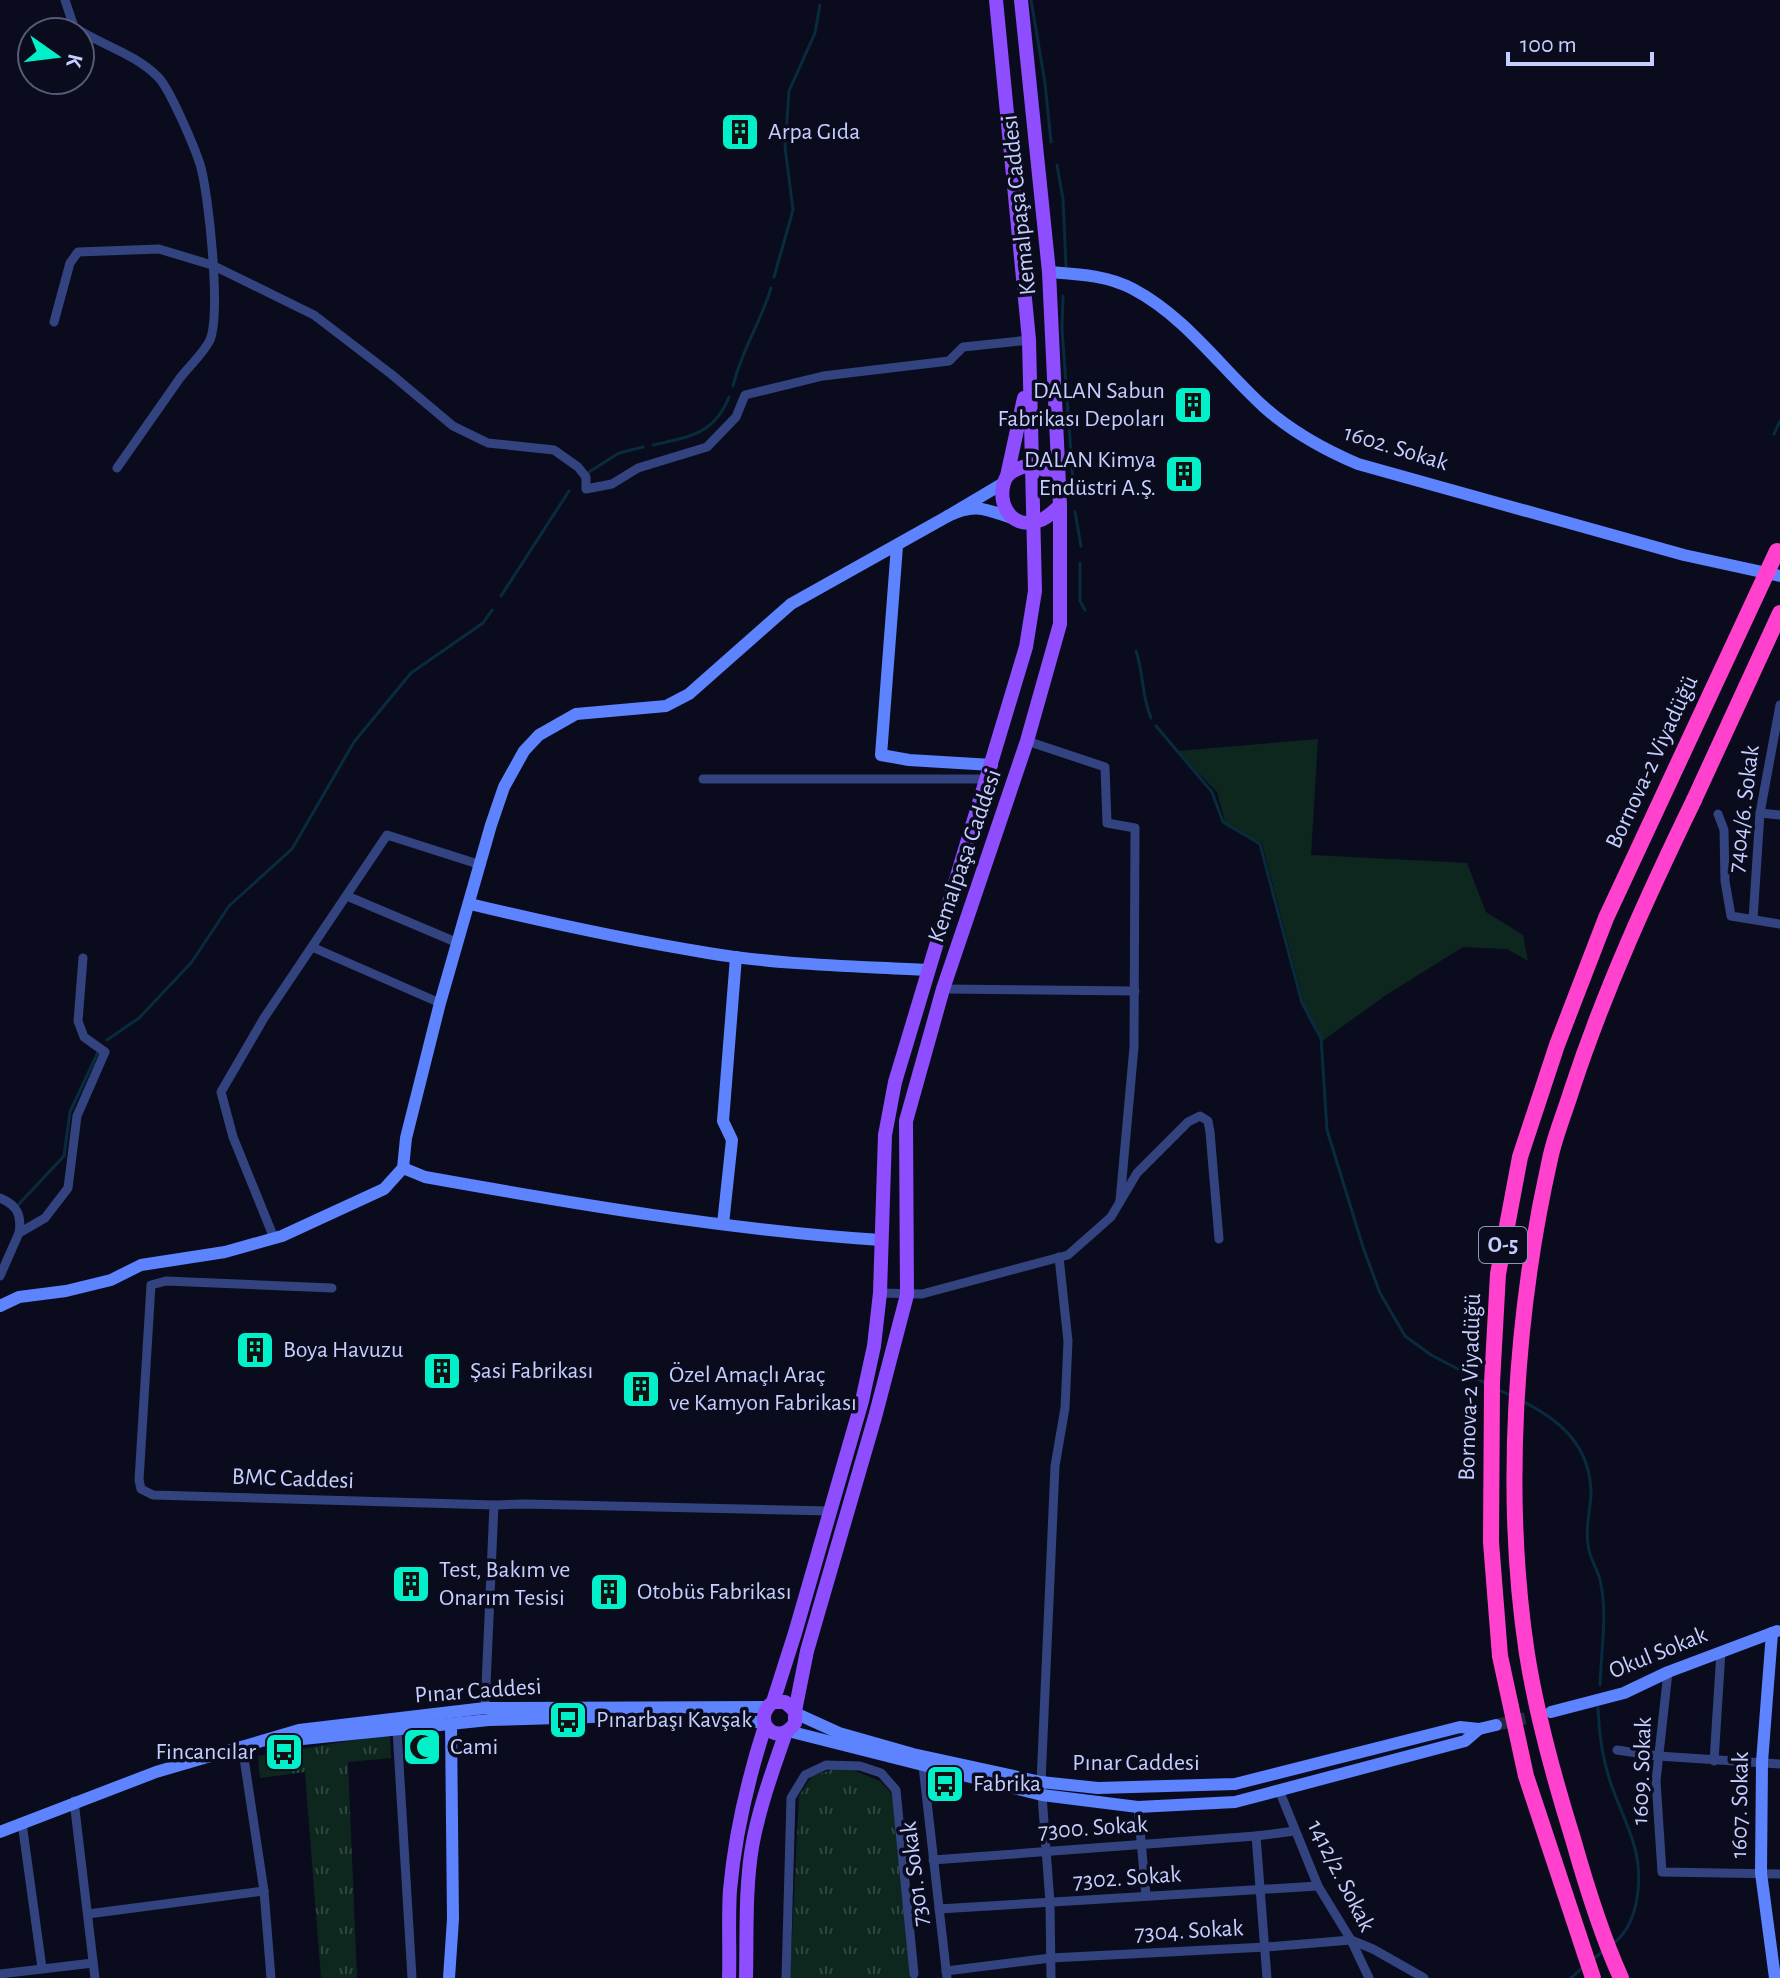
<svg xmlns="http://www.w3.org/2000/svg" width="1780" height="1978" font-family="'Alegreya Sans',sans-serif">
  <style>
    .grass { fill: #0d271f }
    .park { fill: url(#park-tufts) }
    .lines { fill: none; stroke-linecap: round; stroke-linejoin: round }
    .stream { stroke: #082b3e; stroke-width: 3 }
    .secondary-tunnel { stroke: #26293f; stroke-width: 12; stroke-dasharray: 12 6; stroke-linecap: butt }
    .street { stroke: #32437f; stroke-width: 9 }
    .secondary { stroke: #5d83ff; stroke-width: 12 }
    .primary { stroke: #8e4dff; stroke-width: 14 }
    .highway { stroke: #ff41ce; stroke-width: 16 }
    .highway-bridge { stroke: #ff41ce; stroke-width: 16 }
    .labels { text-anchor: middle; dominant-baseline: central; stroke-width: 7; stroke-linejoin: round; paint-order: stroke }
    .shield { fill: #0a0c1d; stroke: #8e94bb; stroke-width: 2 }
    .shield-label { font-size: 22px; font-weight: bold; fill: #c6ceff }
    .poi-label { font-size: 24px; fill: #c6ceff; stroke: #0a0c1d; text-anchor: start }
    .street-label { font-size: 24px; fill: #c6ceff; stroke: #0a0c1d }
  </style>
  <defs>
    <pattern id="park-tufts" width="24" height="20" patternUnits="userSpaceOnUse" patternTransform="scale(2)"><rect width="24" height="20" fill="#0d271f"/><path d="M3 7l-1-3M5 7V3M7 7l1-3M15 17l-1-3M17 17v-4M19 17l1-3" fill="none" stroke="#2f4541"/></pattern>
  </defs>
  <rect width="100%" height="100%" fill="#0a0c1d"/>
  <path class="grass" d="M1318 739 1311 855 1467 863 1486 912 1523 935 1528 961 1507 949 1463 947 1386 995 1321 1042 1307 1016 1262 843 1226 826 1217 792 1177 751Z"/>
  <g class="park">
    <path d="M390 1734 391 1758 348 1762 357 1978H321L305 1772 260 1778 258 1756Z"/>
    <path d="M843 1766 880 1781 892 1794 911 1978H790L799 1796 812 1776Z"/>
  </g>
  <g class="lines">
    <g class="stream">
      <path d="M1031 0 1045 83 1051 142"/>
      <path d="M1057 165 1063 199 1066 266"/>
      <path d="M774 277 793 210 785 147 789 91 815 33 820 5"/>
      <path d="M1063 296 1062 329 1074 495"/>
      <path d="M733 386C741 351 761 322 771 288"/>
      <path d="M1774 434 1780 421"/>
      <path d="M653 445C688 437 714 435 729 397"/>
      <path d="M589 472 619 453 643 447"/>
      <path d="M1075 512 1081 546"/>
      <path d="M1080 563V601L1085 610"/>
      <path d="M501 596 569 491"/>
      <path d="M1136 651C1144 674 1141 694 1151 718"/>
      <path d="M1156 726 1212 792 1223 822 1260 844 1302 1003 1321 1037 1327 1130 1363 1247 1380 1293 1405 1336 1431 1355 1487 1384"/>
      <path d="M107 1040 139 1018 191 963 229 906 292 849 354 742 411 673 483 623 492 610"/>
      <path d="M19 1204 64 1156 70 1112 99 1050"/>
      <path d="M1497 1389 1512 1396"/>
      <path d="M1522 1401C1562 1421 1591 1447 1591 1495 1590 1512 1585 1528 1588 1545 1589 1557 1597 1568 1600 1580 1608 1613 1601 1651 1600 1685"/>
      <path d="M1598 1708C1599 1734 1602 1757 1610 1781 1617 1803 1628 1823 1634 1845 1643 1876 1640 1922 1614 1943"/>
      <path d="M1592 1960 1605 1950"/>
      <path d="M1571 1978 1583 1967"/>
    </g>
    <path class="secondary-tunnel" d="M1496 1725 1544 1714"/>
    <g class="street">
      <path d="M65 0 74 27C101 45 134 53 158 77 170 89 194 146 200 164 209 194 221 313 210 340 203 354 190 365 180 378 159 408 138 438 117 468"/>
      <path d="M54 322 70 263 78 252 159 249 212 265 314 315 391 374 453 426 488 443 554 450 578 467 586 477V489L612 484 638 468 707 447 736 417 745 395 823 376 949 361 963 347 1029 340"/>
      <path d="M1027 741 1105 767 1107 823 1135 828 1134 1047 1120 1201"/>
      <path d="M703 779H987"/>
      <path d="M1760 813 1780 815"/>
      <path d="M1718 814 1724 830 1725 881 1731 916 1780 924"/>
      <path d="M347 896 458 943"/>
      <path d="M1753 919 1760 813 1780 705"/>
      <path d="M312 947 440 1003"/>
      <path d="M943 989 1135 991"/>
      <path d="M0 1198C17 1205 22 1215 19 1233"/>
      <path d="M274 1238 233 1137 221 1092 264 1018 387 835 481 865"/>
      <path d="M0 1276 19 1233 45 1218 68 1188 77 1116 105 1052 84 1037 78 1021 83 958"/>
      <path d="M332 1288 166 1281 151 1285 139 1480 141 1489 153 1495 494 1505 524 1504 830 1511"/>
      <path d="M880 1293 922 1294 1068 1255 1111 1217 1137 1173 1188 1122 1200 1116 1208 1121 1210 1132 1219 1239"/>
      <path d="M1668 1672 1656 1781 1662 1872 1780 1874"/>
      <path d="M485 1708 494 1505"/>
      <path d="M397 1730 412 1978"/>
      <path d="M242 1745 264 1891 271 1978"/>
      <path d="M1617 1750 1658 1756 1780 1764"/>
      <path d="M924 1760 923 1766 947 1978"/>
      <path d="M1714 1761 1721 1651"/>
      <path d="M1279 1790 1318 1886 1351 1940 1369 1978"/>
      <path d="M74 1801 95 1978"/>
      <path d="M1138 1807 1146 1896"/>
      <path d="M22 1823 42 1968"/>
      <path d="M933 1860 1256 1836"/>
      <path d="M939 1909 1318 1886"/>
      <path d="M88 1914 264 1891"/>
      <path d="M946 1971 1051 1958 1266 1947 1351 1940 1373 1949 1424 1978"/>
      <path d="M0 1974 93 1963"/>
      <path d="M786 1978 791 1798 805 1775 826 1765 860 1766 881 1773 896 1790 914 1974"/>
      <path d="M1051 1978 1050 1903 1041 1782 1055 1466 1065 1408 1068 1341 1059 1257"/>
      <path d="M1267 1978 1256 1836 1295 1831"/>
    </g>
    <g class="secondary">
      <path d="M1049 272C1077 274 1107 275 1133 289 1186 317 1220 367 1264 407 1291 431 1325 450 1358 464L1684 555 1780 576"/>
      <path d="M1002 484 948 516C976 502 987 510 1015 519"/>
      <path d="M897 546 881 755 909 760 992 765"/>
      <path d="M470 904C549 923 628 940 708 953 780 965 854 966 927 970"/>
      <path d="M403 1168 425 1177C576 1204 728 1230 881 1240"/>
      <path d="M723 1224 732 1140 723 1121 736 957"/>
      <path d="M0 1306 19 1297 66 1291 111 1280 141 1265 225 1252 282 1236 384 1189 403 1168 406 1138 440 1003 491 825 504 787 524 751 539 735 576 714 666 706 689 694 791 604 948 516"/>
      <path d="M1772 1633 1762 1762 1761 1873 1775 1978"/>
      <path d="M1551 1712 1624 1693 1668 1672 1777 1631"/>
      <path d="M795 1713 839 1733 913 1754 1041 1782 1098 1788 1235 1784 1460 1727 1479 1729 1496 1725"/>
      <path d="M704 1715 764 1723"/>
      <path d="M788 1731 1042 1795 1138 1807 1235 1802 1465 1741 1479 1729"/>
      <path d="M273 1742 489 1720 626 1716"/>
      <path d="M0 1832 156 1772 299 1730 485 1708 767 1707"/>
      <path d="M449 1978 453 1919 451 1724"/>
    </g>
    <g class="primary">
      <path d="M1024 398 1007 476C994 498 1009 531 1038 521 1047 519 1053 511 1060 506"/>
      <path d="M1007 476C1024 460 1048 463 1057 486"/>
      <path d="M773 1702H785L795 1711V1723C778 1749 749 1721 773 1702L795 1633 862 1401 874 1346 880 1293 885 1135 895 1082 1026 647 1035 591 1029 340 996 0"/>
      <path d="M795 1711 807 1651 875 1417 907 1295 906 1121 943 989 1027 741 1060 624V506L1049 272 1021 0"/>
      <path d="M729 1978C730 1949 728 1919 730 1890 735 1834 748 1779 765 1726"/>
      <path d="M746 1978C747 1934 745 1890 752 1847 759 1807 773 1770 786 1732"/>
    </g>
    <path class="highway" d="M1694 800 1780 613"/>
    <g class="highway-bridge">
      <path d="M1593 1978 1526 1776 1500 1656 1491 1542 1492 1383 1498 1274 1520 1157 1557 1045 1606 918 1777 551"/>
      <path d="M1621 1978C1601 1934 1586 1885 1573 1839 1554 1778 1537 1717 1527 1654 1503 1496 1515 1314 1550 1159 1555 1135 1565 1112 1572 1089 1605 989 1648 895 1694 800"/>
    </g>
  </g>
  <defs>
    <symbol id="building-square" viewBox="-11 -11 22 22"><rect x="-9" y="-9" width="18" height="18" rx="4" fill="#00f1ca" stroke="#0a0c1d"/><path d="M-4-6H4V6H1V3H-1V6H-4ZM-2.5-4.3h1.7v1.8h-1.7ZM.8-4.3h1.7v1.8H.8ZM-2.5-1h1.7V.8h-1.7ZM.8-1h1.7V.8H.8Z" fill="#111"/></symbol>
    <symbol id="bus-square" viewBox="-11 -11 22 22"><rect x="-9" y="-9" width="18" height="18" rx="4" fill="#00f1ca" stroke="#0a0c1d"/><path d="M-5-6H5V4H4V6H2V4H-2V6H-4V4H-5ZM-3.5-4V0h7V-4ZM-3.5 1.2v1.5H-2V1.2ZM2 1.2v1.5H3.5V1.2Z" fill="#111"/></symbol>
    <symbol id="mosque-square" viewBox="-11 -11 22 22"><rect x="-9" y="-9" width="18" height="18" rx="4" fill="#00f1ca" stroke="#0a0c1d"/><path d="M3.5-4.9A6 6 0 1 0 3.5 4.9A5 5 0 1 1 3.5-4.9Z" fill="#111"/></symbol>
  </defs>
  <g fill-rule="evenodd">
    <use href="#building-square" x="718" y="110" width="44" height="44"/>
    <use href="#building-square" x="1171" y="383" width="44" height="44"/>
    <use href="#building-square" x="1162" y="452" width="44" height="44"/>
    <use href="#building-square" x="233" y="1328" width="44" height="44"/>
    <use href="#building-square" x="420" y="1349" width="44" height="44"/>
    <use href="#building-square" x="619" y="1367" width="44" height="44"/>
    <use href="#building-square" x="389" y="1562" width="44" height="44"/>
    <use href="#building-square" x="587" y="1570" width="44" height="44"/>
    <use href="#bus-square" x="546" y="1698" width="44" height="44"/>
    <use href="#mosque-square" x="400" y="1725" width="44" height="44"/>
    <use href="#bus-square" x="262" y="1730" width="44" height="44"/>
    <use href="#bus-square" x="923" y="1762" width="44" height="44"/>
  </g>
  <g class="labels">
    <rect class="shield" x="1479" y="1227" width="48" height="36" rx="6"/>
    <g class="shield-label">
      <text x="1503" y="1245">O-5</text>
    </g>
    <g class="poi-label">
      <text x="768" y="132">Arpa Gıda</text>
      <text x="1165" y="391" text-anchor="end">DALAN Sabun<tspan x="1165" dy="28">Fabrikası Depoları</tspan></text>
      <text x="1156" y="460" text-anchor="end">DALAN Kimya<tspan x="1156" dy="28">Endüstri A.Ş.</tspan></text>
      <text x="283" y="1350">Boya Havuzu</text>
      <text x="470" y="1371">Şasi Fabrikası</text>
      <text x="669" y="1375">Özel Amaçlı Araç<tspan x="669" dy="28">ve Kamyon Fabrikası</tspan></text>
      <text x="439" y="1570">Test, Bakım ve<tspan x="439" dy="28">Onarım Tesisi</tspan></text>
      <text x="637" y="1592">Otobüs Fabrikası</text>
      <text x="596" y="1720">Pınarbaşı Kavşak</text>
      <text x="450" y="1747">Cami</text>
      <text x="256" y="1752" text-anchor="end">Fincancılar</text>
      <text x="973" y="1784">Fabrika</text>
    </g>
    <g class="street-label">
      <text transform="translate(1019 205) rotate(-96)">Kemalpaşa Caddesi</text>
      <text transform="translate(1396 448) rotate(17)">1602. Sokak</text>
      <text transform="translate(1652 762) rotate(-65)">Bornova-2 Viyadüğü</text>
      <text transform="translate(1744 809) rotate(-83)">7404/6. Sokak</text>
      <text transform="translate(965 856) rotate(-71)">Kemalpaşa Caddesi</text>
      <text transform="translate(1470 1387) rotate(-88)">Bornova-2 Viyadüğü</text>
      <text transform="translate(293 1479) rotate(2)">BMC Caddesi</text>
      <text transform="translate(1658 1653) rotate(-22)">Okul Sokak</text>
      <text transform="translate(478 1691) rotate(-4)">Pınar Caddesi</text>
      <text x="1136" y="1763">Pınar Caddesi</text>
      <text transform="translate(1642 1771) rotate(-88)">1609. Sokak</text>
      <text transform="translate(1740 1805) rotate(-89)">1607. Sokak</text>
      <text transform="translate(1093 1828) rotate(-4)">7300. Sokak</text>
      <text transform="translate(915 1874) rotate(-97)">7301. Sokak</text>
      <text transform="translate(1341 1876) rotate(63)">1412/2. Sokak</text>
      <text transform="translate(1127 1878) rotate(-4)">7302. Sokak</text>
      <text transform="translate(1189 1931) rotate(-3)">7304. Sokak</text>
    </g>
  </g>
  <g transform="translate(56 56) rotate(104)"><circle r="38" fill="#0a0c1d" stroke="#555a77" stroke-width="2"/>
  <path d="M0-6L14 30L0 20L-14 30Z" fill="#00f1ca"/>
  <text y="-12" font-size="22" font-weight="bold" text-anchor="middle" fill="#c6ceff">K</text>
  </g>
  <path d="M1508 52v12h144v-12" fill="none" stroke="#c6ceff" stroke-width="4"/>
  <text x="1520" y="52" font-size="24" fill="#c6ceff" stroke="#0a0c1d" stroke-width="6" paint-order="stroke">100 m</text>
</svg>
